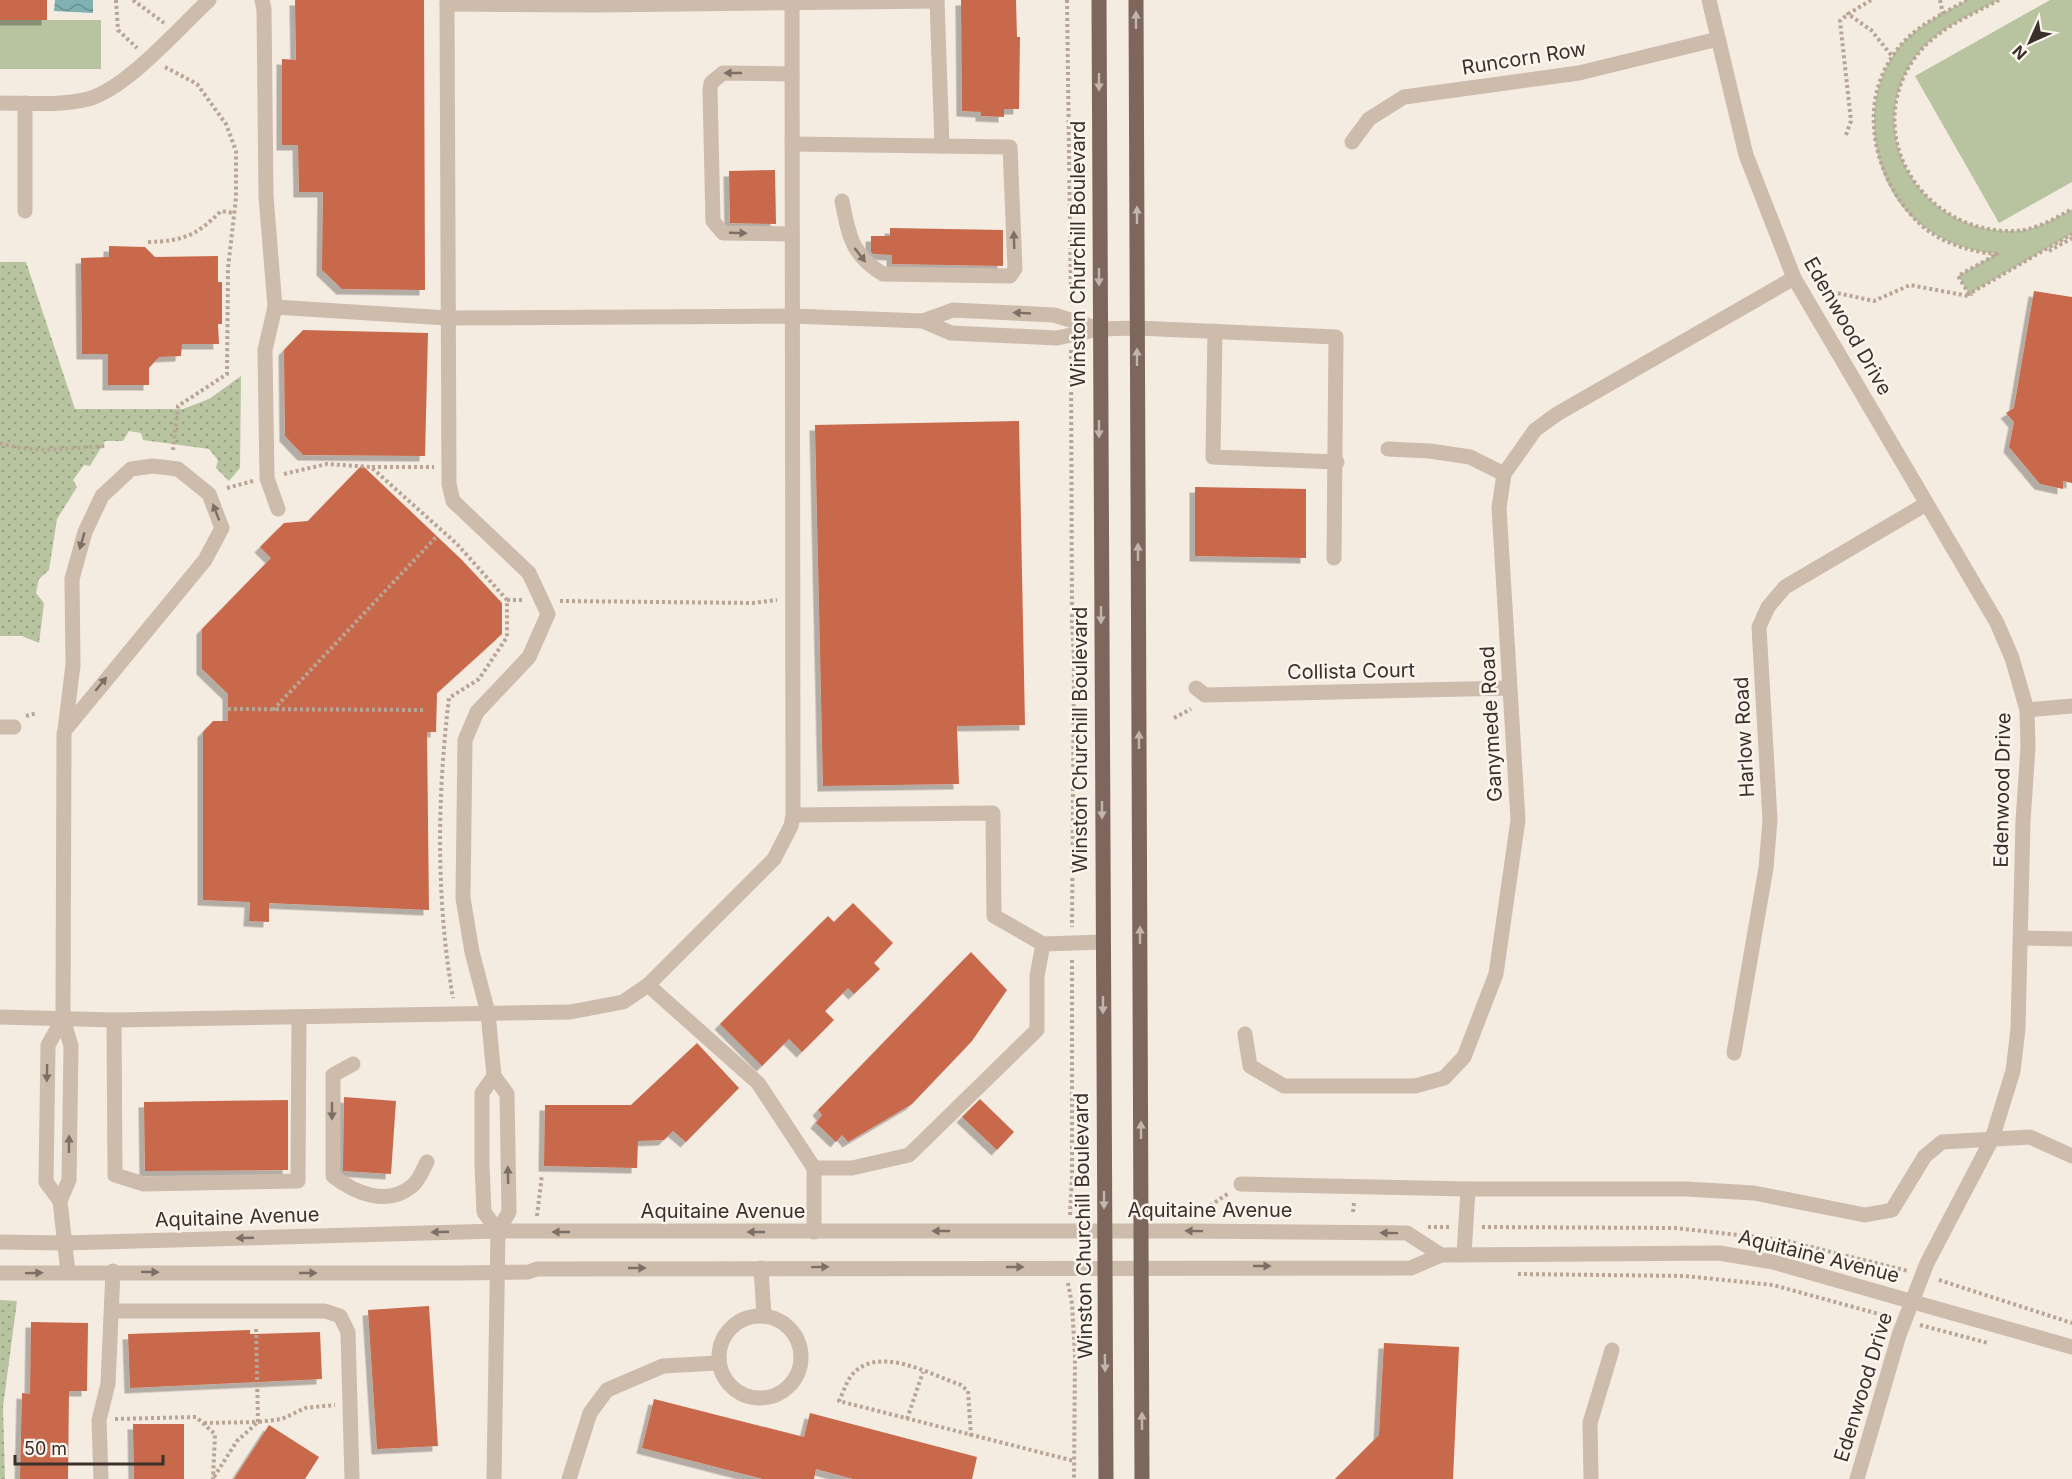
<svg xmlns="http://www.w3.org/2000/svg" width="2072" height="1479" font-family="Inter,sans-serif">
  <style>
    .grass { fill: url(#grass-dots) }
    .garden { fill: #b8c4a0 }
    .water { fill: url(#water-waves) }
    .building { fill: #c8694b; filter: url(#shadow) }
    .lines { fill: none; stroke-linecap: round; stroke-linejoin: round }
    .path { stroke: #b9a596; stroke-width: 4; stroke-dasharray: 3 3; stroke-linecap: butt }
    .minor { stroke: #cdbbac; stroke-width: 15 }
    .major { stroke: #7d675c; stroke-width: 15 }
    .oneway { fill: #c2b5ac }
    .oneway2 { fill: #7d6f65 }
    .labels { text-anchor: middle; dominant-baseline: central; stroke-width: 5; stroke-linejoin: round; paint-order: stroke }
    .street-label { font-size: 20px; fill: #3b302b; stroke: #fbf5ee }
  </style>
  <defs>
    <pattern id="grass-dots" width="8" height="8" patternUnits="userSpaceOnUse" patternTransform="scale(1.5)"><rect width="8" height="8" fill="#b8c4a0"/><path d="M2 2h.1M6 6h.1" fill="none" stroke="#97a083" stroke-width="1.8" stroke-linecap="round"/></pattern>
    <pattern id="water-waves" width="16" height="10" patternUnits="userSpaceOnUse" patternTransform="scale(1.5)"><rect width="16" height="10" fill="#7fb0b2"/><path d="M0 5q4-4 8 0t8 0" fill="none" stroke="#699091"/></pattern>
    <filter id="shadow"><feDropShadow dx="-5.5" dy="5.5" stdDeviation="0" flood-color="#0004"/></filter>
  </defs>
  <rect width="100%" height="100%" fill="#f4ebe1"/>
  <g class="grass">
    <path d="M0 262H26L75 409H183L209 399 241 376 240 468 229 481 216 468 218 460 209 449 143 440 141 433 129 431 123 441H105L90 466 84 465 73 480 77 487 57 519 49 570 39 579 36 593 44 603 39 643 22 636H0Z"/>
    <path d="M0 1300 17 1301 3 1407 5 1479H0Z"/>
  </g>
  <g class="garden">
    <path d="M1967 0H1999C1969 16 1934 30 1914 59 1861 136 1923 233 2013 231 2034 231 2054 219 2072 209V234L1969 294 1958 276 1996 254C1968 250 1947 244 1924 227 1872 191 1858 104 1894 54 1911 28 1941 15 1967 0Z"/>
    <path d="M2050 0H2072V182L1999 223 1915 76Z"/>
    <rect x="0" y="20" width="101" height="49"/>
  </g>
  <path class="water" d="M55 0H93V13L54 11Z"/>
  <g class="building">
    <rect x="0" y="0" width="47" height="20"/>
    <path d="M295 0H424L425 290 342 289 322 270 323 192H299L298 145H282V59L296 60Z"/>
    <path d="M961 0H1016L1017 37H1020L1019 109H1004V117L981 116V112L962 111Z"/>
    <path d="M775 170 776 224 730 223 729 171Z"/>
    <path d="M890 228 1003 230V266L892 264V255L873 254 871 252V236H890Z"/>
    <path d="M109 246 145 247 155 257 218 256V282H222V324H218L219 344H182L181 356 159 357 149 368V385H108V354H82L81 258 109 257Z"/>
    <path d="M2034 291 2072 297V483L2063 481V489L2040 484 2009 447 2014 422 2006 413 2014 408Z"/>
    <path d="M303 330 428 333 425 456 303 455 285 436 284 350Z"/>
    <path d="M1019 421 1025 725 957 726 959 784 823 786 815 425Z"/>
    <path d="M362 465 462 560 502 603V634L437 693 436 732H427L429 910 269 903V922L249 921 250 902 203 900V732L213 721H228V694L202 669V629L271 558 260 547 284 523 308 521Z"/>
    <path d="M1195 487 1306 489V558L1195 556Z"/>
    <path d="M853 903 893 943 874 963 880 969 854 994 848 988 825 1011 834 1020 802 1052 789 1039 762 1066 720 1024 828 916 834 922Z"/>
    <path d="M971 952 1007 990 972 1041 912 1104 848 1142 842 1135 836 1142 816 1123 822 1115 818 1110Z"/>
    <path d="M697 1043 739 1088 686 1142 673 1131 664 1140 638 1141 637 1168 544 1166 545 1105H631Z"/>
    <path d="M344 1097 396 1101 391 1174 343 1171Z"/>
    <path d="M980 1099 1014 1132 997 1150 962 1117Z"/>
    <path d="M288 1100V1170L145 1171 144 1102Z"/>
    <path d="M429 1306 438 1446 377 1449 368 1310Z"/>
    <path d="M31 1322 88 1323 87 1391H69L68 1479H20L22 1393 30 1394Z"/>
    <path d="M250 1330V1334L320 1332 322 1379 130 1388 128 1334Z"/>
    <path d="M1384 1343 1459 1347 1453 1479H1335L1379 1435Z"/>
    <path d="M654 1399 804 1437 810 1413 977 1457 972 1479H853L816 1469 814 1479H763L642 1448Z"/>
    <path d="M133 1424H184V1479H134Z"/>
    <path d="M269 1425 319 1457 305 1479H234Z"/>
  </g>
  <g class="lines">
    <g class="path">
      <path d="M116 0 118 30 137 48"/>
      <path d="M133 0 164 23"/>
      <path d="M1067 0 1071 303"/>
      <path d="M1871 0 1848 14 1871 30 1892 56"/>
      <path d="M1940 0 1943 14"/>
      <path d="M1967 0C1941 15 1911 28 1894 54 1856 107 1875 182 1921 225 1941 243 1971 252 1997 254L1958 276 1969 294 2072 234"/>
      <path d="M1999 0C1969 16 1934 30 1914 59 1861 136 1923 233 2013 231 2034 231 2054 219 2072 209"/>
      <path d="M165 67 197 84 226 124 236 151V198L228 268 227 374 178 406 173 450"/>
      <path d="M1846 135 1851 121 1840 21 1848 14"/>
      <path d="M148 242C183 241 196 236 221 211L233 213"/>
      <path d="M2049 251 2072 238"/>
      <path d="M1832 292 1874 301 1910 285 1968 296 1972 294"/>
      <path d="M1071 350 1072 623 1074 659 1072 927"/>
      <path d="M0 443C34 454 70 448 105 446"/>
      <path d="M372 467H434"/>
      <path d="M284 474 327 464 371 467 457 544 507 600V637L479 679 449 698C437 797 436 900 453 998"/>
      <path d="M227 488 253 481"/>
      <path d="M507 600H525"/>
      <path d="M560 601 753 603 777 600"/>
      <path d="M228 709 425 710"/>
      <path d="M273 710 437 536"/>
      <path d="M26 716 37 713"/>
      <path d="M1174 718 1191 709"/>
      <path d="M1205 1209 1229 1193"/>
      <path d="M1353 1212 1354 1203"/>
      <path d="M1070 1215 1072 1178V959"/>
      <path d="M537 1216 542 1175"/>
      <path d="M1428 1227H1451"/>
      <path d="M1482 1227 1675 1228 1783 1240 1908 1271"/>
      <path d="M1518 1274 1685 1276 1773 1285 1890 1317"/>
      <path d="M1939 1280 2072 1323"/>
      <path d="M1068 1283 1072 1304 1075 1356 1074 1479"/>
      <path d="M1920 1325 1988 1343"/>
      <path d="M115 1419 196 1417 215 1434 213 1479"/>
      <path d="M907 1419 923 1372"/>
      <path d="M204 1423 258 1422 256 1326"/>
      <path d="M971 1436 968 1391 961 1385C931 1375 877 1343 851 1376 846 1383 843 1393 839 1401L1074 1461"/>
      <path d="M214 1477 237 1441 258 1422 282 1419 305 1408 335 1405"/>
    </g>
    <g class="minor">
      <path d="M262 0 264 9 266 196 275 307 447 318 792 316 923 321 951 333 1057 338 1099 329 1137 328 1336 337 1334 558"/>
      <path d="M447 0 449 484 453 501 529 573 548 614 529 657 477 712 465 740 463 898 472 952 488 1013 494 1076 507 1094 509 1212 498 1231 494 1479"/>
      <path d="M937 0 942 146"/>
      <path d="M1709 0 1746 155 1794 278 1997 623 2012 658 2027 710 2028 747 2023 821 2018 1029 2013 1071 1992 1139 1927 1263 1899 1335 1857 1479"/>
      <path d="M447 4 598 5 937 1"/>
      <path d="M792 74 723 73 711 83 710 91 713 221 723 233 792 234"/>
      <path d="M0 103C28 103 60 106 88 99 127 88 178 29 209 0"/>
      <path d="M1352 142 1369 119 1404 97 1579 73 1718 39"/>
      <path d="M792 144 1010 147 1015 269 1010 276 883 274C851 255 849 235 842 201"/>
      <path d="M25 211V103"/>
      <path d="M275 307 265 350 267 478 278 509"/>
      <path d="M923 321 953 310 1054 315 1096 328"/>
      <path d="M1215 331 1213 457 1337 462"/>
      <path d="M1388 449 1430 451 1470 457 1504 474"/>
      <path d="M1196 688 1205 695 1509 688"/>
      <path d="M2027 710 2072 706"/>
      <path d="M0 727H14"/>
      <path d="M65 730 205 560 222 528 209 494 178 469 153 466 131 469 102 496 85 532 72 579 73 665 65 730 64 733 63 1019 71 1046 69 1180 60 1201 68 1272"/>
      <path d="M793 815 993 813 994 916 1043 944"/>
      <path d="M2021 938 2072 939"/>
      <path d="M648 985 758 1083 814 1168"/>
      <path d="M0 1017 114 1020 570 1012 623 1002 648 985 774 859 791 826 793 815 792 0"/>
      <path d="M114 1020 115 1175 144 1184 298 1181 299 1017"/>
      <path d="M1245 1034 1250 1066 1284 1086H1415L1444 1078 1464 1057 1496 974 1518 820 1499 508 1504 474 1535 430 1557 414 1794 278"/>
      <path d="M1734 1053 1766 868 1770 820 1759 627 1768 607 1785 587 1926 504"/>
      <path d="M353 1064 333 1075V1176C355 1193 387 1207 412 1186 419 1181 423 1169 427 1162"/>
      <path d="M494 1076 482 1093V1165L484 1212 498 1231"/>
      <path d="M1241 1184 1468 1189H1686L1754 1193 1865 1215 1892 1210 1925 1156 1942 1142 2030 1137 2072 1156"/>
      <path d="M60 1201 46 1182 48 1045 63 1019"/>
      <path d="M814 1232V1168H852L909 1155 1037 1030V976L1043 944 1103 942"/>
      <path d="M0 1242 64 1243 498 1231H1189L1407 1233 1441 1255"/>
      <path d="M1464 1255 1468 1189"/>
      <path d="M761 1268 764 1316"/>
      <path d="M0 1273H461L528 1272 537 1269 1411 1268 1441 1255 1719 1253 1773 1262 2072 1347"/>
      <path d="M112 1311H325L340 1316 348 1332 352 1479"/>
      <circle cx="760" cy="1357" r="41"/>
      <path d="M101 1479 99 1420 108 1384 113 1271"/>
      <path d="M569 1479 590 1413 607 1390 663 1366 718 1363"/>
      <path d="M1591 1479 1590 1423 1612 1350"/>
    </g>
    <g class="major">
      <path d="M1099 0 1106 1479"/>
      <path d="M1136 0 1142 1479"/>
    </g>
  </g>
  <defs><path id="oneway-solid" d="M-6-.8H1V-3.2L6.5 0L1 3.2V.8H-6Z" transform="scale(1.5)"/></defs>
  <g class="oneway">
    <use href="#oneway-solid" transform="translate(1136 20) rotate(-90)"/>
    <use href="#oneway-solid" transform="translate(1099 82) rotate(90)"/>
    <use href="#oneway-solid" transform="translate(1137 215) rotate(-90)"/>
    <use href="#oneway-solid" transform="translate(1099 277) rotate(90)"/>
    <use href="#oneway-solid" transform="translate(1137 357) rotate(-90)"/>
    <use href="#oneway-solid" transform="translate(1099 429) rotate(90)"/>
    <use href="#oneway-solid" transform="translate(1138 552) rotate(-90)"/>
    <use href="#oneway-solid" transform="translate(1101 615) rotate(90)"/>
    <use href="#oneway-solid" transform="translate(1139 740) rotate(-90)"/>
    <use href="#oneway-solid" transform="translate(1102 810) rotate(90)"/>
    <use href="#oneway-solid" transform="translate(1140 935) rotate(-90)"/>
    <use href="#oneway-solid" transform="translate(1103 1005) rotate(90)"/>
    <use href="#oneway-solid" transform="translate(1141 1130) rotate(-90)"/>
    <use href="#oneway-solid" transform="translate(1104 1200) rotate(90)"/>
    <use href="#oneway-solid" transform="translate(1105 1363) rotate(89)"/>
    <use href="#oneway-solid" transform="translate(1142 1421) rotate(-90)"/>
  </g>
  <g class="oneway2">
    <use href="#oneway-solid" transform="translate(733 73) rotate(180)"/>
    <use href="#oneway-solid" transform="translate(738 233) rotate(2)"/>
    <use href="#oneway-solid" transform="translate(1014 240) rotate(-92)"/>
    <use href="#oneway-solid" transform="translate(860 255) rotate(52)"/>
    <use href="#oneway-solid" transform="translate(1022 313) rotate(-177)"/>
    <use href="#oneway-solid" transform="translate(216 512) rotate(-111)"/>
    <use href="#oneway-solid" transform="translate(82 541) rotate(106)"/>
    <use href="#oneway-solid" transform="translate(101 684) rotate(-51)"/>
    <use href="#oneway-solid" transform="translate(47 1073) rotate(91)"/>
    <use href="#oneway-solid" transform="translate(332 1111) rotate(90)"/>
    <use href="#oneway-solid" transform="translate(69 1144) rotate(-89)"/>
    <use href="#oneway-solid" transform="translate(508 1175) rotate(-91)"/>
    <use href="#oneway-solid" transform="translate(941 1231) rotate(180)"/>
    <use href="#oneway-solid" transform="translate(1194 1231) rotate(-179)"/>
    <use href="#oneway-solid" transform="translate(440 1232) rotate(178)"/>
    <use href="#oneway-solid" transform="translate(561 1232) rotate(180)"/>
    <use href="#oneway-solid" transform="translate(756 1232) rotate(180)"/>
    <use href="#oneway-solid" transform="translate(1389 1233) rotate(-179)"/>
    <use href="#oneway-solid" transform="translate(245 1238) rotate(178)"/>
    <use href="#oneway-solid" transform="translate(1262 1266)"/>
    <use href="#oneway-solid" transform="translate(820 1267) rotate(-1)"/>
    <use href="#oneway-solid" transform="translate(1015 1267)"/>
    <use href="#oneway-solid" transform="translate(637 1268)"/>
    <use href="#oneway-solid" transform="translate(150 1272) rotate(1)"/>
    <use href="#oneway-solid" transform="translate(34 1273) rotate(-1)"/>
    <use href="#oneway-solid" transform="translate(308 1273)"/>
  </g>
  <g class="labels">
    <g class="street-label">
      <text transform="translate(1524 58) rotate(-9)">Runcorn Row</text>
      <text transform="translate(1078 254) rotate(-90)">Winston Churchill Boulevard</text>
      <text transform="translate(1848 326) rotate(60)">Edenwood Drive</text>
      <text transform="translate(1351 671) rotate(-1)">Collista Court</text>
      <text transform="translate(1491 724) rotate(-93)">Ganymede Road</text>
      <text transform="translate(1744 737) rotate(-93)">Harlow Road</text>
      <text transform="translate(1080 740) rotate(-90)">Winston Churchill Boulevard</text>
      <text transform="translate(2002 790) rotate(-89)">Edenwood Drive</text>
      <text x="1210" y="1210">Aquitaine Avenue</text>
      <text x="723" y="1211">Aquitaine Avenue</text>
      <text transform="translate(237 1217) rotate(-2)">Aquitaine Avenue</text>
      <text transform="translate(1083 1226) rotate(-91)">Winston Churchill Boulevard</text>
      <text transform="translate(1819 1256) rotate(14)">Aquitaine Avenue</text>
      <text transform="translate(1863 1387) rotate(-73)">Edenwood Drive</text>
    </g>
  </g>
  <g transform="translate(2030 42) rotate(225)" stroke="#fbf5ee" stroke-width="4.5" paint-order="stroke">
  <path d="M0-4.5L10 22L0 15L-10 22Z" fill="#3b302b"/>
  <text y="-9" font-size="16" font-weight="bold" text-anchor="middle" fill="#3b302b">N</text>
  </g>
  <path d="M15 1455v9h148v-9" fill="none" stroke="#3b302b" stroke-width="3"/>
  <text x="24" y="1455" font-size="18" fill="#3b302b" stroke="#fbf5ee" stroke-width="4.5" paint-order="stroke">50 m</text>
</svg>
